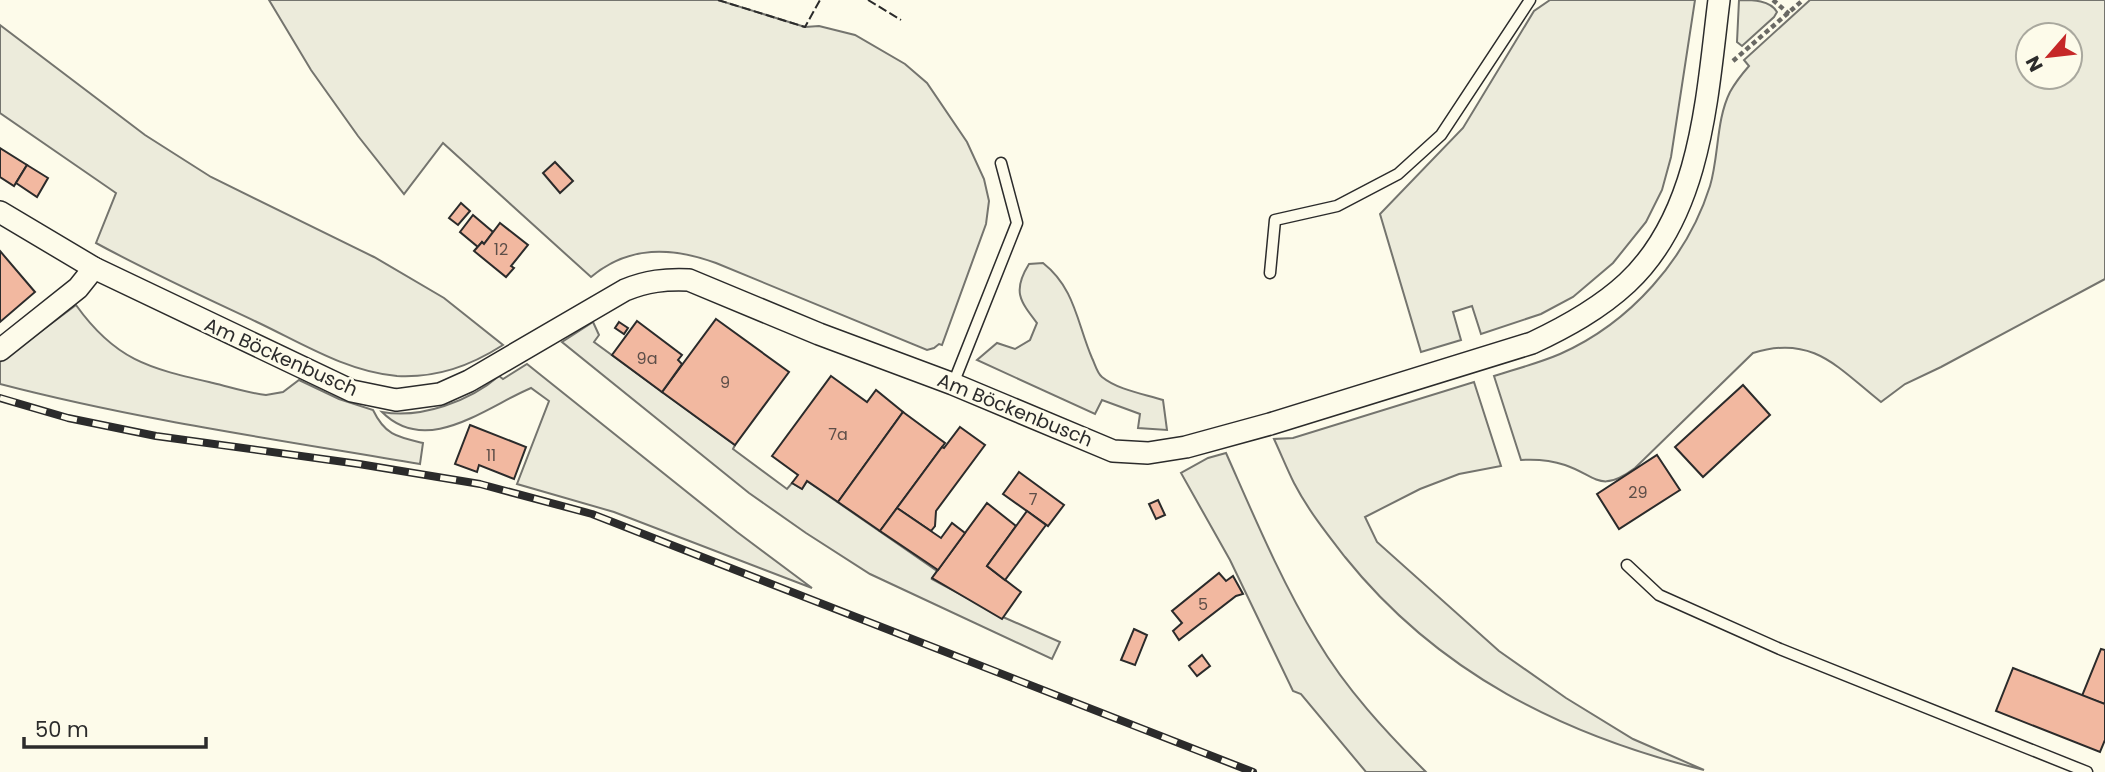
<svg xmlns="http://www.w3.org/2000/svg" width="2105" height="772" font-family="Poppins,sans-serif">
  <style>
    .green { fill: #ecebdb; stroke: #74746e; stroke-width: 2; fill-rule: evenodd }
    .building { fill: #f2b8a0; stroke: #2b2b2b; stroke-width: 2 }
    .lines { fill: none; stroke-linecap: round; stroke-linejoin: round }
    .lane-casing { stroke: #2b2b2b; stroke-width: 13 }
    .street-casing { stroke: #2b2b2b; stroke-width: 24 }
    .path { stroke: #6a6964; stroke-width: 4.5; stroke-dasharray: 5 3.5; stroke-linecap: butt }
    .lane { stroke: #fdfbea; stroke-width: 10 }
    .street { stroke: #fdfbea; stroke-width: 21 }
    .rail-casing { stroke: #2b2b2b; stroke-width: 8 }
    .rail { stroke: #fdfbea; stroke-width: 5; stroke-dasharray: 16; stroke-linecap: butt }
    .fence { stroke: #2b2b2b; stroke-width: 2; stroke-dasharray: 9 3.5; stroke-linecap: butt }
    .labels { text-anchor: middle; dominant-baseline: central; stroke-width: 5; stroke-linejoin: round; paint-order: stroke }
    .number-label { font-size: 16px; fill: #5d4e48 }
    .street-label { font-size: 19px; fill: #2b2b2b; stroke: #fdfbea }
  </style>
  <rect width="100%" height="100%" fill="#fdfbea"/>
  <g class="green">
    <path d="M269 0H718L805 27 819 26 855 35 905 64 927 83 967 142 984 179 989 201 986 224 942 345 939 344 934 348 927 350 716 263C672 247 629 245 591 277L443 143 404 194 358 136 311 70Z"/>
    <path d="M1550 0H1695L1671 157 1662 190 1646 222 1613 263 1573 297 1541 314 1481 334 1472 306 1453 312 1461 340 1421 352 1380 214 1463 128 1534 11Z"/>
    <path d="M1739 0C1753 0 1770 0 1777 12L1774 17 1742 46 1737 42Z"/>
    <path d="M1810 0H2105V279L1941 367 1905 384 1881 402C1838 368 1813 334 1753 353L1635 468C1600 494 1597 476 1565 465 1550 460 1536 459 1521 460L1494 376C1516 369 1539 363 1560 354 1630 323 1687 259 1710 186 1719 156 1716 120 1730 92 1735 83 1742 74 1749 66L1744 60ZM2028 35H2070V77H2028Z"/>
    <path d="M0 25 145 135 211 177 374 257 444 298 503 345C470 366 437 378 397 376 348 372 303 344 259 323 204 297 149 272 96 243L116 193 0 113Z"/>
    <path d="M1043 263C1075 288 1077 323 1092 358 1095 364 1097 373 1102 377 1118 390 1144 394 1163 400L1167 430 1138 428 1140 414 1102 400 1095 414 977 360 997 343 1015 349 1030 340 1037 323C1020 301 1012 291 1029 264Z"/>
    <path d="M76 305C116 361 149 368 213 383 230 387 248 393 266 395L283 392 299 380 339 399 373 410C385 435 397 437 423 443L420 464C280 440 138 420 0 384V362Z"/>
    <path d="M593 322 599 335 594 342 735 445 733 449 787 489 792 483 802 489 807 481 937 571 932 579 1003 617 1060 642 1052 659 870 574 806 533 749 493 562 342Z"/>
    <path d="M527 364 737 532 812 588 614 512 517 484 549 401 531 388C486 407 427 457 382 412 421 419 470 401 499 376L503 379Z"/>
    <path d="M1474 382 1501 466 1459 474 1420 489 1365 517 1377 542 1499 651 1566 698 1633 739 1704 770C1563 735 1438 673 1345 557 1327 534 1308 510 1294 483 1287 469 1281 454 1274 439L1293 438Z"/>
    <path d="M1226 453C1254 516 1281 581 1317 640 1346 689 1386 732 1426 772H1366L1301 694 1293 691 1230 560 1181 473 1208 458Z"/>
  </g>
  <g class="building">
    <path d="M0 148 27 165 14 186 0 177Z"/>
    <path d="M555 162 573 181 560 193 543 173Z"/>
    <path d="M27 165 48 178 37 197 16 183Z"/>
    <path d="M461 203 470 211 458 225 449 218Z"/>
    <path d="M473 215 493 232 484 244 482 242 478 247 460 232Z"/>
    <path d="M500 223 528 245 511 266 514 268 506 277 474 251 482 242 484 244Z"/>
    <path d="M0 251 35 292 0 322Z"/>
    <path d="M716 319 789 372 735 445 662 392Z"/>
    <path d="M637 321 682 355 678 360 682 364 662 392 612 355Z"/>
    <path d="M619 322 628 328 624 334 615 328Z"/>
    <path d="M831 376 867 402 876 390 903 412 838 502 807 481 802 489 792 483 798 475 772 456Z"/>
    <path d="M1743 385 1770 415 1703 477 1675 447Z"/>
    <path d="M903 412 945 443 880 531 838 502Z"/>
    <path d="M470 425 526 447 514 479 479 465 477 472 455 464Z"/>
    <path d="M960 427 985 445 936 511 935 526 931 531 897 508 942 447 944 448Z"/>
    <path d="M1657 455 1680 490 1619 529 1597 494Z"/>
    <path d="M1019 472 1064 505 1048 526 1003 494Z"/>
    <path d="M1158 500 1165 515 1156 519 1149 504Z"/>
    <path d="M987 503 1016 526 987 566 1021 592 1002 619 932 578Z"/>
    <path d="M897 508 941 538 952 523 965 533 938 570 880 531Z"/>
    <path d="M1027 511 1046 525 1005 580 987 566Z"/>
    <path d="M1219 573 1226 581 1233 576 1243 594 1236 596 1179 640 1173 631 1182 623 1172 611Z"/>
    <path d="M1134 629 1147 635 1135 665 1121 660Z"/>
    <path d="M2101 649 2105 650V704L2082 696Z"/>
    <path d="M1202 655 1210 666 1197 676 1189 666Z"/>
    <path d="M2013 668 2105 704V740L2100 752 1996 711Z"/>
  </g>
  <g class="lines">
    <defs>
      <g id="lane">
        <path d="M1270 273 1275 220 1337 206 1398 174 1441 135 1530 0"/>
        <path d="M953 384 1017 223 1001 163"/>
        <path d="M1627 565 1659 595 1780 649 2087 772"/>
      </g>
      <g id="street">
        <path d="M0 212 94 268 352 391 396 400 440 394 469 381 625 290C647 281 665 279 689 280L819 334 953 384 1113 451 1148 453 1186 447 1270 424 1532 343C1566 327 1599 309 1627 283 1702 213 1707 95 1719 0"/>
        <path d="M0 350 78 288 94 268"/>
      </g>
    </defs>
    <use href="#lane" class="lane-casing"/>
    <use href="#street" class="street-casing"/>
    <g class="path">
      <path d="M1773 0 1789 14"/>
      <path d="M1733 61 1803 0"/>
    </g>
    <use href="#lane" class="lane"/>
    <use href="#street" class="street"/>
    <defs>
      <path id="rail" d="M0 398 68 418 156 436 359 464 480 484 592 514 1253 772"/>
    </defs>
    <use href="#rail" class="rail-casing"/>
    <use href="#rail" class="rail"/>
    <g class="fence">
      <path d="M718 0 805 27 820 0"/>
      <path d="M868 0 901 20"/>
    </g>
  </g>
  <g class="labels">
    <g class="number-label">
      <text x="501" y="249">12</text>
      <text x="647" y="358">9a</text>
      <text x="725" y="382">9</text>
      <text x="838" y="434">7a</text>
      <text x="491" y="455">11</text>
      <text x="1638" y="492">29</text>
      <text x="1033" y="499">7</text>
      <text x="1203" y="604">5</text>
    </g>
    <g class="street-label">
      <text transform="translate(281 357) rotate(24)">Am Böckenbusch</text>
      <text transform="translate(1015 410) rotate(22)">Am Böckenbusch</text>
    </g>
  </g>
  <g transform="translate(2049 56) rotate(242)"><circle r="33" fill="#fdfbea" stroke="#a9a89e" stroke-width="2"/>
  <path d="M0-5L12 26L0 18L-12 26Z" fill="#c62828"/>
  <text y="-10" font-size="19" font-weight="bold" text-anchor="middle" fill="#2b2b2b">N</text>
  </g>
  <path d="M24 737v10h182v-10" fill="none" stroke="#2b2b2b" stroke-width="3.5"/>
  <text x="35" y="737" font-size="21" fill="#2b2b2b" stroke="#fdfbea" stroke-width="5" paint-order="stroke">50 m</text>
</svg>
